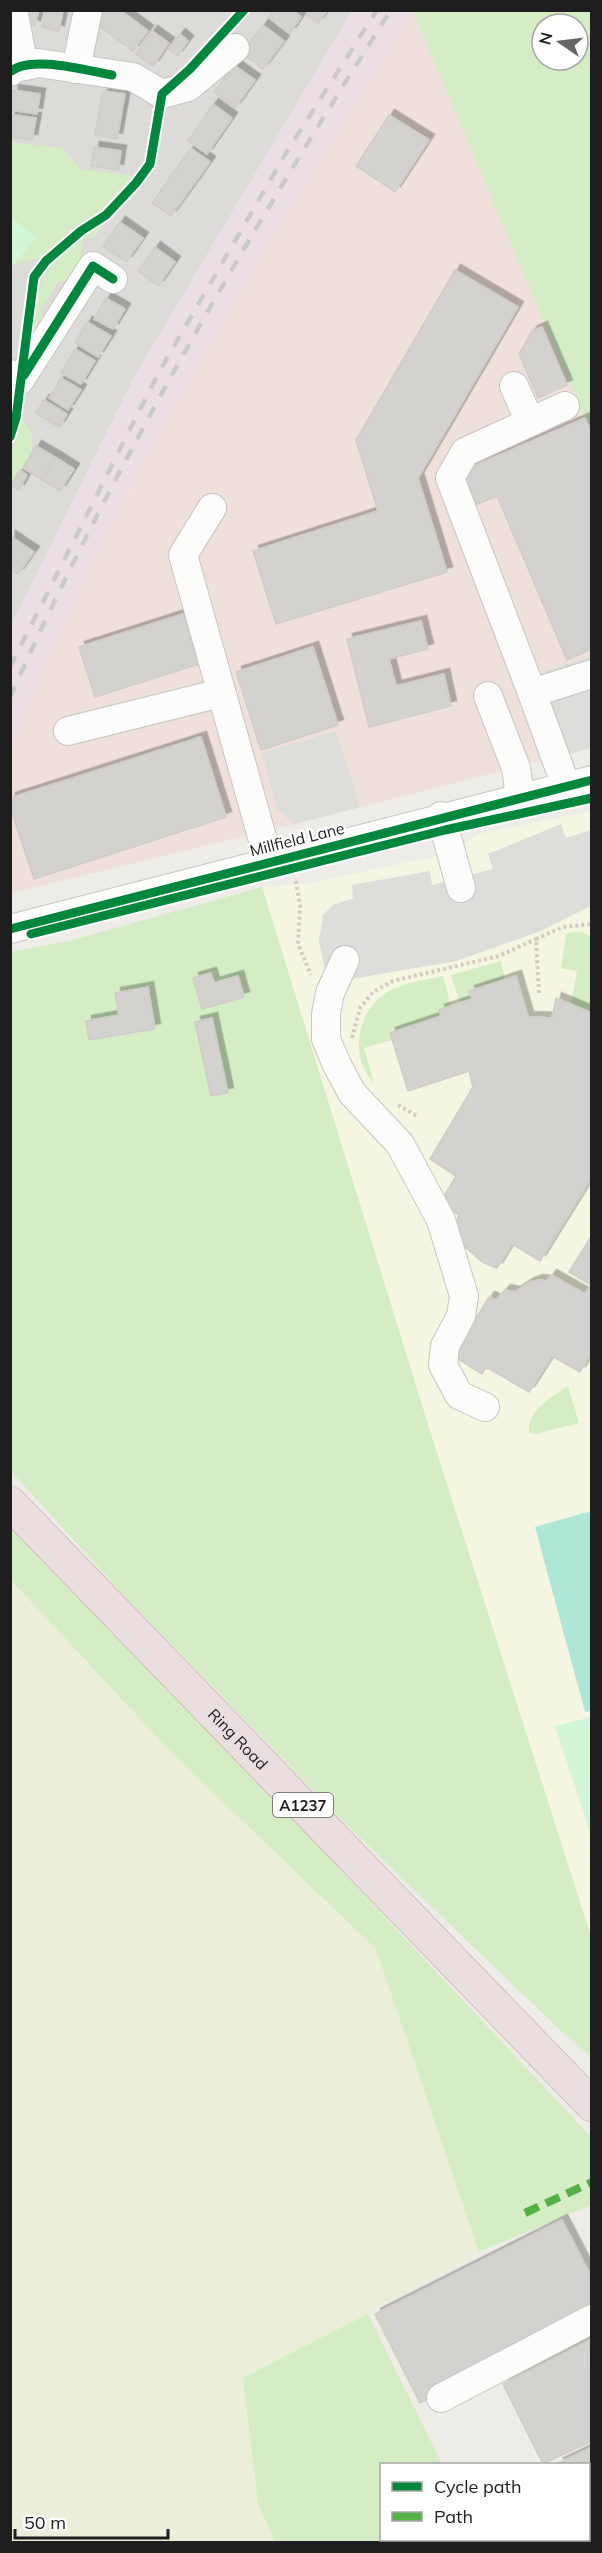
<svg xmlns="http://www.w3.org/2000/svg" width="602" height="2553" font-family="Mulish,sans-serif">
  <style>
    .residential { fill: #dcdbd8 }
    .commercial { fill: #f0e0db }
    .industrial { fill: #ebdfe5 }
    .education { fill: #f4f6e2 }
    .farmland { fill: #ebeed9 }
    .grass { fill: #d4edc4; fill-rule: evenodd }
    .park { fill: #d3f5d8 }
    .pitch { fill: #afe7d6 }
    .parking { fill: #ddddda }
    .building { fill: #d3d2ce; stroke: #d0cdc8; stroke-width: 1.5; filter: url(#shadow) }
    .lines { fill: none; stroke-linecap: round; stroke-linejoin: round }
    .minor-casing { stroke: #c5c5c3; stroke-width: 30 }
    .highway-casing { stroke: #c49da2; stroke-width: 34 }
    .path { stroke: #d7cac5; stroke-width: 4; stroke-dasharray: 3 3; stroke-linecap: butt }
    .minor { stroke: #fcfcfb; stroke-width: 28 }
    .highway { stroke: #eadede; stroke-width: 33 }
    .rail { stroke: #cacac9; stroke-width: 4.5; stroke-dasharray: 12 12; stroke-linecap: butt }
    .quiet { stroke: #55b145; stroke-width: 8; stroke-dasharray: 15 8; stroke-linecap: butt }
    .cycleway-casing { stroke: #fff; stroke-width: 13 }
    .cycleway { stroke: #00873e; stroke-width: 9 }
    .labels { text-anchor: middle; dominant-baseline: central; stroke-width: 5; stroke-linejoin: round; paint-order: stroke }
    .shield { fill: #fff; stroke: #626262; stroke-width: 1.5 }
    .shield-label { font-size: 15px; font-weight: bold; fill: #1e1e1e }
    .street-label { font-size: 16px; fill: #1e1e1e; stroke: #fff }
  </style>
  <defs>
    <filter id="shadow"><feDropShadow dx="5.5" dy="-5.5" stdDeviation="0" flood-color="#0004"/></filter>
  </defs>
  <rect width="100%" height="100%" fill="#edece7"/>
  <path class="residential" d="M11 11H352L136 374 11 625Z"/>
  <path class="commercial" d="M413 12 591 434V748L295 824 11 893 10 750 46 661 137 474 271 240Z"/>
  <path class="industrial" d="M352 11H414L271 240 137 474 46 661 11 750V625L136 374Z"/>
  <path class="education" d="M591 811V1936L430 1431 262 887 305 884 452 853 478 834Z"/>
  <path class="farmland" d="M10 1580 171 1752 376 1949 479 2252 368 2314 244 2378 258 2503 275 2542H11Z"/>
  <g class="grass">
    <path d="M414 10 591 11V434L413 12ZM542 24H578V60H542Z"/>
    <path d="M10 142 63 148 80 169 133 176 99 213 77 225 44 256 14 265 37 237 11 217Z"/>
    <path d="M109 218 96 236 84 239 81 243V264L72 280 58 282 40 311 43 323 29 349C36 304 34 271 74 241 85 232 98 226 109 218Z"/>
    <path d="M21 419C46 442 24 464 11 485V451L18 437Z"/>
    <path d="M262 887 430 1431 591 1937V2057L561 2031 350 1828 129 1601 11 1471 10 952 69 941ZM211 973 214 983 238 976 243 997 202 1009 193 978ZM148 987 155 1029 89 1039 86 1021 119 1015 115 993ZM212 1018 227 1093 211 1096 195 1022Z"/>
    <path d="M572 932H581L591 936V1013L571 1003 577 971 561 968 566 934Z"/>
    <path d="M501 961 505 979 470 991 472 999 460 1002 451 975Z"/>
    <path d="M443 976 451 1006 439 1010 441 1016 390 1033 392 1040 364 1048 374 1083C348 1056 357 1010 389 991 405 982 425 980 443 976Z"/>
    <path d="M568 1386 579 1423 535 1434 529 1433C526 1411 553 1396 568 1386Z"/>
    <path d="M11 1525 323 1851 591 2137V2205L479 2252 376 1949 171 1752 11 1580Z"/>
    <path d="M368 2314 442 2464H382V2540H480L481 2542H275L258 2503 243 2378Z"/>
  </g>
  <g class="park">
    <path d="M11 217 37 237 14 265 11 264Z"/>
    <path d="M591 1717H592L591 1835 555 1726Z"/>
  </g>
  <path class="pitch" d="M591 1511 592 1711 585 1712 535 1527Z"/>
  <g class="parking">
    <path d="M591 656V748L556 757 526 678Z"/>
    <path d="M336 731 360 807 295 824 277 810 262 753Z"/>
    <path d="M561 824 566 838 591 830V906L541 931 456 961 352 979 325 970 319 941 323 915 333 905 353 898 352 885 430 871 432 885 493 869 488 854Z"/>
  </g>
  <g class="building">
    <path d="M22 10H39L35 26 20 22Z"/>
    <path d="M46 10H63L59 31 42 27Z"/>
    <path d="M106 10H120L148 31 133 51 96 24Z"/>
    <path d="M273 10H292L301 17 290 33 269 17Z"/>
    <path d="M310 10H328L318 23 306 15Z"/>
    <path d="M263 25 284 41 263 69 242 53Z"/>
    <path d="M152 31 169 43 153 66 136 54Z"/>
    <path d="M180 34 188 41 177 56 168 49Z"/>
    <path d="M234 65 255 80 235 108 214 92Z"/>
    <path d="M13 90 40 94 37 114 10 110Z"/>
    <path d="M103 91 125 94 117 139 95 135Z"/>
    <path d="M213 104 232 118 207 154 188 141Z"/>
    <path d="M10 114 36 118 32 140 10 137Z"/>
    <path d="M389 115 429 140 395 192 356 166Z"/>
    <path d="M94 147 121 151 118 170 91 166Z"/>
    <path d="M191 148 210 162 171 216 152 203Z"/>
    <path d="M120 222 143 238 126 262 103 246Z"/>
    <path d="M155 247 175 262 158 286 138 271Z"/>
    <path d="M455 270 518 307 418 478 447 572 276 624 253 551 378 511 356 440Z"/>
    <path d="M106 298 125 309 113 329 94 319Z"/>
    <path d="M87 322 111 336 98 357 75 343Z"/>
    <path d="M542 327 567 385 538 398 519 354 532 331Z"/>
    <path d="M75 349 95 361 81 384 61 373Z"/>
    <path d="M61 378 81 390 68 410 49 398Z"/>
    <path d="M44 400 67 414 59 427 36 413Z"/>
    <path d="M585 418 592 434V649L567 660 497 496 476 505 462 471Z"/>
    <path d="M36 446 55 457 42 480 23 468Z"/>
    <path d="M55 457 74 469 60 491 42 480Z"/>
    <path d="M20 470 27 475 19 490 11 485Z"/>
    <path d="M10 536 34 552 18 574 10 569Z"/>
    <path d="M183 614 199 664 95 697 79 647Z"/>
    <path d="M421 621 428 649 389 659 396 686 444 674 451 706 369 727 347 639Z"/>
    <path d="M313 647 338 725 261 750 236 672Z"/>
    <path d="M201 737 226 817 34 879 10 807V798Z"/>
    <path d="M211 973 214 983 238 976 244 997 202 1009 193 978Z"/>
    <path d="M516 976 528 1017 552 1018 556 998 592 1013V1177L540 1261 512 1244 497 1268 482 1262 460 1242 456 1223 459 1215 440 1203 456 1176 430 1159 473 1087 469 1071 408 1091 390 1033 441 1016 439 1010 472 999 469 991Z"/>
    <path d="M148 987 155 1029 89 1040 86 1021 119 1015 115 993Z"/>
    <path d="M212 1018 228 1093 211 1096 195 1022Z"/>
    <path d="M592 1235V1352L580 1372 552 1356 529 1392 486 1367 482 1374 453 1356 489 1297 496 1300 505 1290 515 1292 529 1283 538 1280 547 1281 551 1275 585 1294 591 1285 569 1272Z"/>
    <path d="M562 2220 592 2278V2316L420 2403 375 2314Z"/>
    <path d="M590 2340 592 2441 543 2464 503 2384Z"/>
    <path d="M592 2447V2542H493L492 2540H588V2464H557Z"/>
  </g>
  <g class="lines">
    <defs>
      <g id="minor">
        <path d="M13 10 24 66"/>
        <path d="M76 69 88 10"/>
        <path d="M10 72 15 68 38 63 133 77 162 94 188 87 235 48"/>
        <path d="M10 374 20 380 93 266 113 279"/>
        <path d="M514 386 530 422"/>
        <path d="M212 508 183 555 269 862"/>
        <path d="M532 693 450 478 465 452 565 406"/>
        <path d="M488 696 516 768 520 797"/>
        <path d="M68 731 221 693"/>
        <path d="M566 786 532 693 592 674"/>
        <path d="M441 816 461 888"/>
        <path d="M10 929 592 780"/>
        <path d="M345 960 330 993 326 1014V1039L337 1065 352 1093 400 1144 441 1220 464 1296 461 1316 445 1346 443 1365 459 1395 485 1407"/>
        <path d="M441 2398 592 2319"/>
      </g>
      <g id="highway">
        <path id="s1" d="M10 1503 592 2105"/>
      </g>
    </defs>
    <use href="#minor" class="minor-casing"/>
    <use href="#highway" class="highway-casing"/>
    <g class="path">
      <path d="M296 881 300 905 298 944 311 975"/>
      <path d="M539 993 536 939 563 927 592 924"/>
      <path d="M352 1038 360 1008 373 992 393 981 499 956 536 939"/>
      <path d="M398 1105 419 1117"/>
    </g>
    <use href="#minor" class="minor"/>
    <use href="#highway" class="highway"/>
    <g class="rail">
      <path d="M10 667 159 372 286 153 377 10"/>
      <path d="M10 697C117 458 250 231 391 10"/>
    </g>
    <path class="quiet" d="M525 2213 592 2182"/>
    <defs>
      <g id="cycleway">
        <path d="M10 72C30 54 88 71 112 75"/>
        <path d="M24 375 93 266 113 279"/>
        <path d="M10 437 16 418 34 277 46 261 81 231 106 215 136 183 150 164 162 94 190 69 244 10"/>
        <path d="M10 929 592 780"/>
        <path d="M31 934 445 830 592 798"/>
      </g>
    </defs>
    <use href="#cycleway" class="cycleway-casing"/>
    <use href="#cycleway" class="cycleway"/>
  </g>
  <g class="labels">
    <rect class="shield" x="273" y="1793" width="60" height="24" rx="4.5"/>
    <g class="shield-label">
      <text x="303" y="1805">A1237</text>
    </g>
    <g class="street-label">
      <text transform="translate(297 839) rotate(-14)">Millfield Lane</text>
      <text stroke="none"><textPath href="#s1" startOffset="328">Ring Road</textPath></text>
    </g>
  </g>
  <rect width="602" height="2553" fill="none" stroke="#1e1e1e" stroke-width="24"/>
  <rect x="380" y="2463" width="210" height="78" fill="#ffffff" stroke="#a5a5a5" stroke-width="1.5"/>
  <rect x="392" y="2482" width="30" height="9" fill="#00873e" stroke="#a5a5a5" stroke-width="1.5"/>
  <text x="434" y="2493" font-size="18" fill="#1e1e1e">Cycle path</text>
  <rect x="392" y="2512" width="30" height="9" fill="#55b145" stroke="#a5a5a5" stroke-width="1.5"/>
  <text x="434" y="2523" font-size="18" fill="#1e1e1e">Path</text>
  <g transform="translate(560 42) rotate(284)"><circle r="28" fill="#ffffff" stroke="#a5a5a5" stroke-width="1.5"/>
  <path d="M0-4.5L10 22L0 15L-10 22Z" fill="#666664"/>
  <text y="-9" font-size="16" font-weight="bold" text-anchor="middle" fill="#1e1e1e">N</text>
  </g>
  <path d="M15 2529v9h153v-9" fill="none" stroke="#1e1e1e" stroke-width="3"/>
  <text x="24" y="2529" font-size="18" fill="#1e1e1e" stroke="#ffffff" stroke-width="4.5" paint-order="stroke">50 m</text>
</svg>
